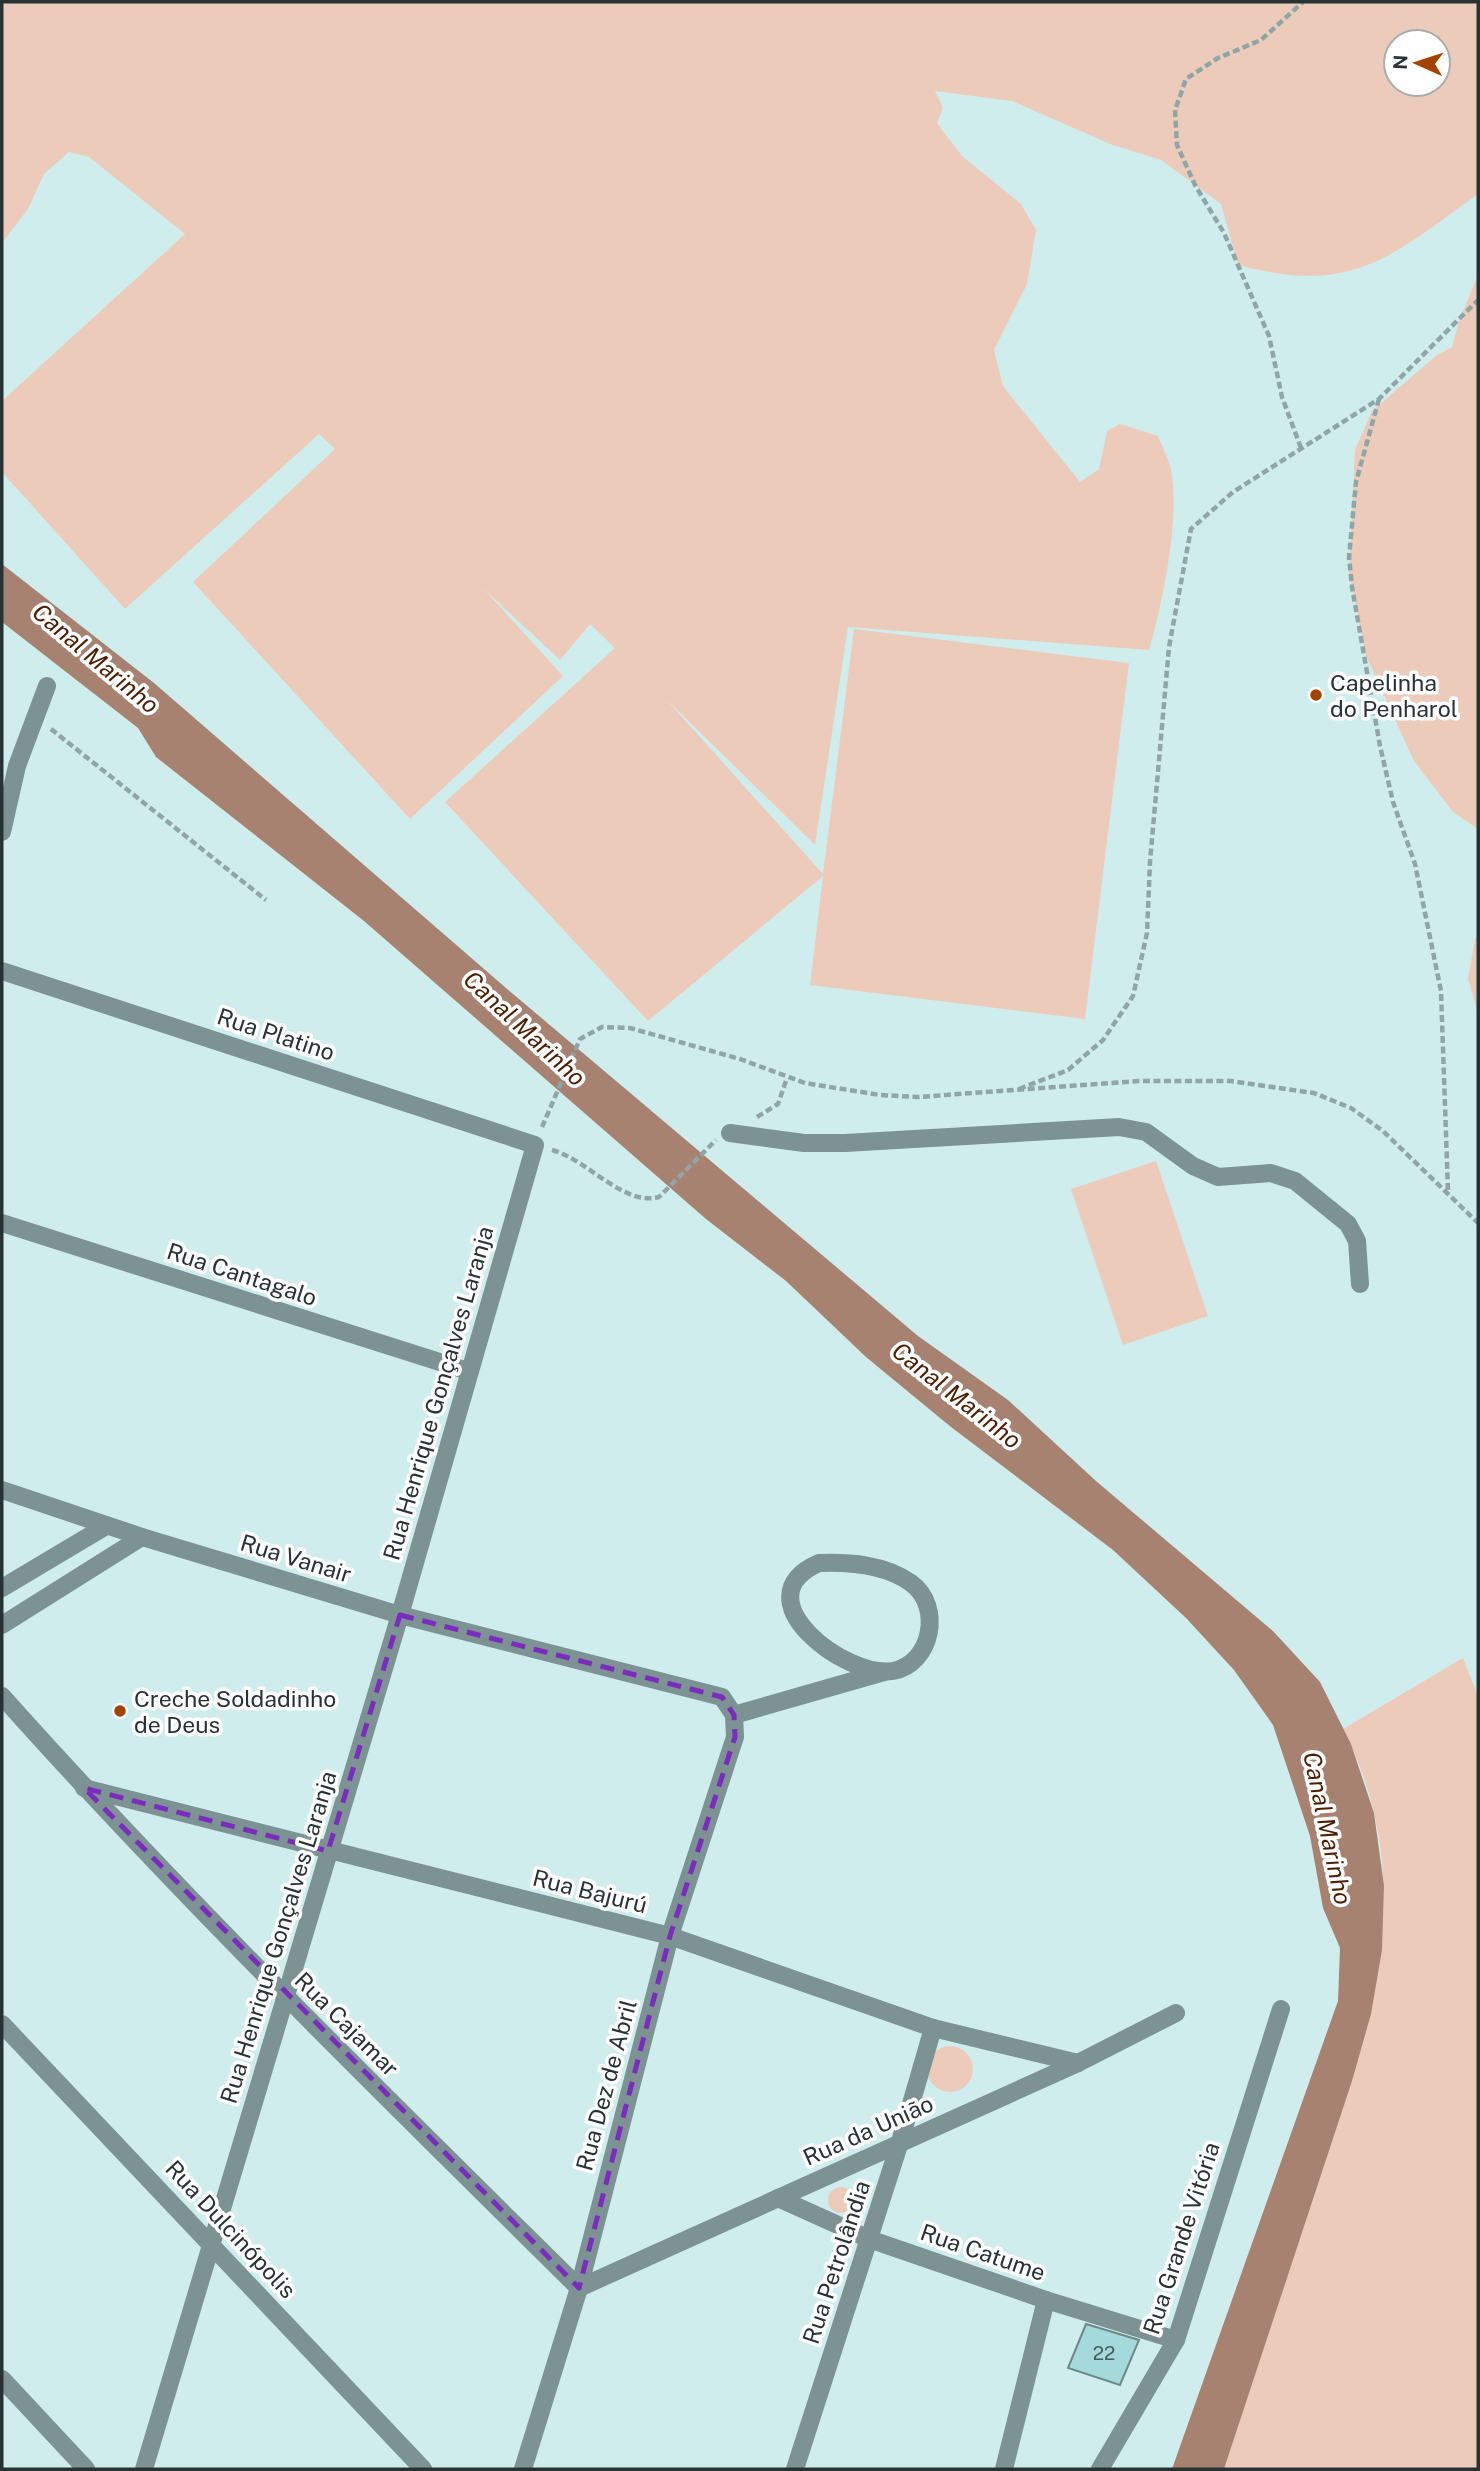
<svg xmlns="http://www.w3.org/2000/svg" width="1480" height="2471" font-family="'Public Sans',sans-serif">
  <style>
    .green { fill: #edcbbb; fill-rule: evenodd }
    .water { fill: #a88270 }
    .building { fill: #a5dadd; stroke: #6e8889; stroke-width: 2 }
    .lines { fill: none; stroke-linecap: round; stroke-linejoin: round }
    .path { stroke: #8fa5a6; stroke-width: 4.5; stroke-dasharray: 7 3.5; stroke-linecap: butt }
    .minor { stroke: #7c9293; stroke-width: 18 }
    .marked { fill: none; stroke: #7b2cbf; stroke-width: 5; stroke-dasharray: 14 9; stroke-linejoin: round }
    .poi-dot { fill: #a44300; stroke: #fff; stroke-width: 2.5 }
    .labels { text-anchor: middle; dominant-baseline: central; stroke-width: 7; stroke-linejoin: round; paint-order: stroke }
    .number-label { font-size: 19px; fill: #465c5e }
    .poi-label { font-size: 23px; fill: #273233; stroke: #fff; text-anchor: start }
    .street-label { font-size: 23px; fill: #273233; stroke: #fff }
    .water-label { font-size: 24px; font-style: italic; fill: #4f1d00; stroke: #fff }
  </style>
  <rect width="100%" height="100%" fill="#d0edee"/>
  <g class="green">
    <path d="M2 2H1478V194C1390 257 1353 296 1238 265L1221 204 1161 160 1110 144 1012 101 935 91 943 108 937 123 962 156 1021 204 1036 230 1027 284 994 350 1003 386 1080 482 1099 469 1107 431 1120 424 1158 436C1162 446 1167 456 1170 466 1182 512 1162 605 1149 650L848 627 815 845 666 699 823 874 854 629 1129 663 1085 1019 810 985 823 876 648 1021 445 802 615 648 590 624 560 660 483 588 563 676 410 819 193 582 335 449 319 434 125 609 2 472V401L185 234 89 157 69 152 44 174 28 209 2 243ZM1396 42H1438V84H1396Z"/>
    <path d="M1478 275V829L1453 812 1414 761 1366 656 1349 575 1355 450 1372 411 1437 355 1452 347 1459 321Z"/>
    <path d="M1478 937V1013L1468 979 1475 939Z"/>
    <path d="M1156 1161 1208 1316 1123 1345 1071 1189Z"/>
    <path d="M1463 1658 1478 1696V2469H1224C1253 2380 1282 2291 1312 2202 1364 2044 1426 1889 1343 1729Z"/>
    <circle cx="950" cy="2069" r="23"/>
    <circle cx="841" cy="2200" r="13"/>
  </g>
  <path class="water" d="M2 564 154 683 506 988 918 1336 1008 1400 1096 1481 1273 1631 1320 1682 1351 1744 1374 1813 1384 1886 1382 1950 1371 2014 1352 2081 1224 2469H1172L1338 2001 1340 1948 1323 1908 1310 1836 1273 1725 1234 1670 1186 1618 1113 1550 951 1427 866 1357 786 1281 706 1219 364 921 156 757 138 728 2 622Z"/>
  <path class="building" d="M1086 2324 1139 2340 1120 2385 1068 2368Z"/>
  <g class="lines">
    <g class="path">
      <path d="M1379 399 1356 482 1349 557 1352 587 1380 746 1393 802 1415 864 1441 991 1448 1191"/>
      <path d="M1301 448 1282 397 1269 336 1224 233 1195 185 1177 145 1175 110 1186 79 1218 58 1261 40 1303 2"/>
      <path d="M51 729 266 900"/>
      <path d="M1019 1089 1068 1070 1103 1040 1133 996 1147 933 1150 862 1169 647 1191 529 1233 492 1379 399 1478 300"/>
      <path d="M757 1117 778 1104 787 1078"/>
      <path d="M542 1127 580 1039 602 1027 630 1028 740 1059 805 1083 880 1095 918 1097 1139 1081H1231L1314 1093 1351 1108 1383 1131 1478 1223"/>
      <path d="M552 1150C587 1159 624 1207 659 1197L716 1140"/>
    </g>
    <g class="minor">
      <path d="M2 832 17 766 47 686"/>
      <path d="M2 971 535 1145 400 1615 144 2469"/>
      <path d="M730 1133 804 1143H845L1119 1127 1146 1132 1193 1166 1218 1177 1271 1173 1295 1181 1348 1224 1357 1241 1360 1284"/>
      <path d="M2 1223 468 1371"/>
      <path d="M2 1490 142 1537 400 1615 722 1697 734 1715"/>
      <path d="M819 1563C849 1562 885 1564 911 1583 943 1606 932 1664 893 1671 846 1679 739 1598 819 1563Z"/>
      <path d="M2 1588 106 1526"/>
      <path d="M2 1625 142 1537"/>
      <path d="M2 1696C186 1902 383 2094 579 2288L1078 2063 1176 2013"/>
      <path d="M734 1715 884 1672"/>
      <path d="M84 1788 670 1936 933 2028 1078 2063"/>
      <path d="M2 2024 423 2469"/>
      <path d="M778 2198 869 2239 1046 2300 1176 2340"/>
      <path d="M2 2379 86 2469"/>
      <path d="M523 2469 579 2288 670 1936 735 1737 734 1715"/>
      <path d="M795 2469 900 2142 933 2028"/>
      <path d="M1004 2469 1046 2300"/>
      <path d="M1100 2469 1176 2340 1281 2009"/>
    </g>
  </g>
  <path class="marked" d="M400 1615 722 1697 734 1715 735 1737 670 1936 579 2288 84 1788 328 1851Z"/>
  <g class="poi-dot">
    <circle cx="1316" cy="695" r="7"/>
    <circle cx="120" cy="1711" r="7"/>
  </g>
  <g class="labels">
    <g class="number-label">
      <text x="1104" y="2353">22</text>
    </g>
    <g class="poi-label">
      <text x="1330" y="682">Capelinha<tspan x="1330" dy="26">do Penharol</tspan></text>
      <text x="134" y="1698">Creche Soldadinho<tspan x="134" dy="26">de Deus</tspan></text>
    </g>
    <g class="street-label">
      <text transform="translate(276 1034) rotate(18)">Rua Platino</text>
      <text transform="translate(242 1274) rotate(18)">Rua Cantagalo</text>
      <text transform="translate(438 1393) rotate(-74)">Rua Henrique Gonçalves Laranja</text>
      <text transform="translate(296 1558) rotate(17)">Rua Vanair</text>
      <text transform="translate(590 1891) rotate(14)">Rua Bajurú</text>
      <text transform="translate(278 1937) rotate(-73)">Rua Henrique Gonçalves Laranja</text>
      <text transform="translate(347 2024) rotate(45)">Rua Cajamar</text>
      <text transform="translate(606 2085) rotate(-75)">Rua Dez de Abril</text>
      <text transform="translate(868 2130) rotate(-24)">Rua da União</text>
      <text transform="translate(231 2229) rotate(47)">Rua Dulcinópolis</text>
      <text transform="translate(1181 2238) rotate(-72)">Rua Grande Vitória</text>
      <text transform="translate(983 2252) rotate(19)">Rua Catume</text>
      <text transform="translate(836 2262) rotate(-72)">Rua Petrolândia</text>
    </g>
    <g class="water-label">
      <text transform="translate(96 658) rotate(40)">Canal Marinho</text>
      <text transform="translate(525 1028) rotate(43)">Canal Marinho</text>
      <text transform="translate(957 1395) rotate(38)">Canal Marinho</text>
      <text transform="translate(1328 1828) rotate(78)">Canal Marinho</text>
    </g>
  </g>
  <rect width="1480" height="2471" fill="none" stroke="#273233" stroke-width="7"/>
  <g transform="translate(1417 63) rotate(273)"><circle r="33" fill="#ffffff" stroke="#a9adad" stroke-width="2"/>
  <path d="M0-5L12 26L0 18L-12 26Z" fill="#a44300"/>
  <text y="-10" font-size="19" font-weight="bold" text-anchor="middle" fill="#273233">N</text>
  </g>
</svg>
